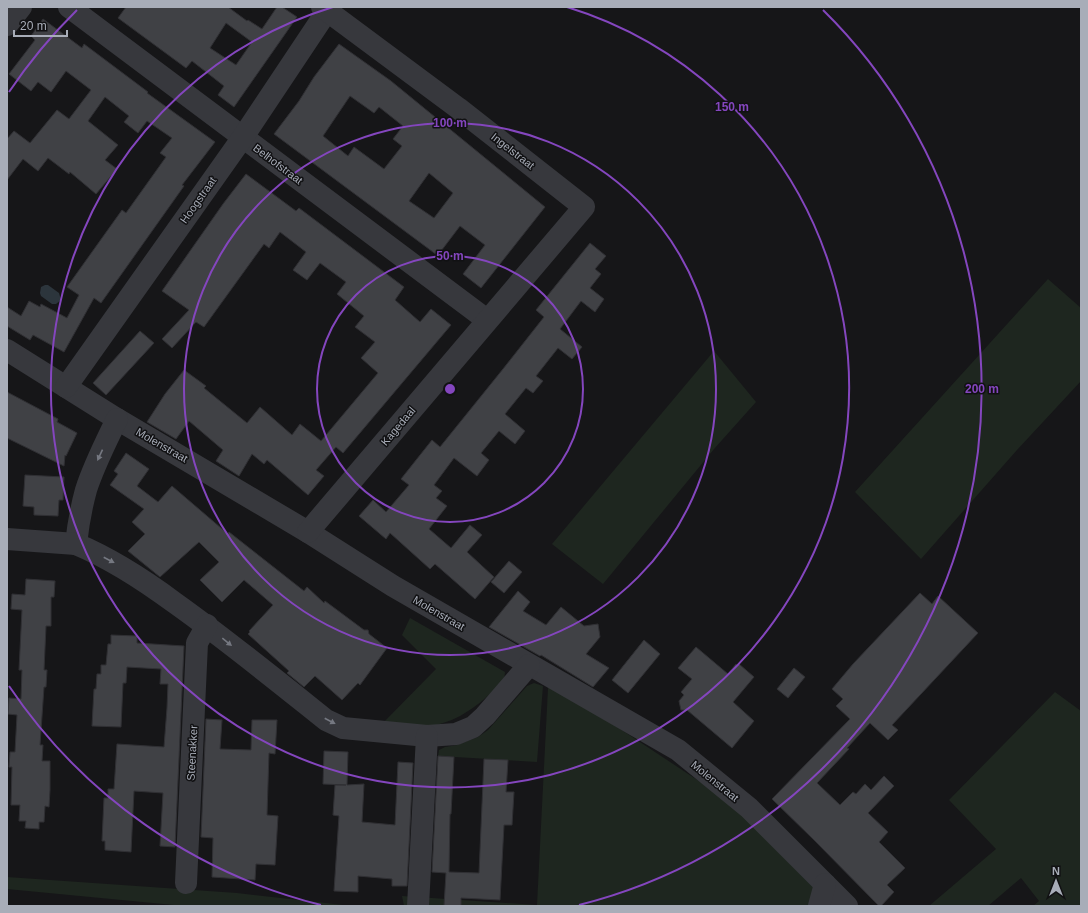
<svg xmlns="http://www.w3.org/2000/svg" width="1088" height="913" font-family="Arial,sans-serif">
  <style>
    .green { fill: #1e261f }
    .water { fill: #2c353c }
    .building { fill: #404145; stroke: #303034; fill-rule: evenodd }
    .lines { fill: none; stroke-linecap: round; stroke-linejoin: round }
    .minor { stroke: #37383d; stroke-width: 22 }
    .oneway { fill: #757881 }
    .ring { fill: none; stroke: #8446be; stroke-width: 2 }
    .labels { text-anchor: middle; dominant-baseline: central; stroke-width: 3; stroke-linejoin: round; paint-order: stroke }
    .street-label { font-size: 11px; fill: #a8adb8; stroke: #111113 }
    .centre { fill: #8446be; stroke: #111113; stroke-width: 2 }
    .ring-label { font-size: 12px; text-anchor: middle; font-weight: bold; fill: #8446be; stroke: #111113; stroke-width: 3; stroke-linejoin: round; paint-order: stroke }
  </style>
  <rect width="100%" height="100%" fill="#161618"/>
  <g class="green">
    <path d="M1048 279 1081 308V381L1017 450 921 559 855 492Z"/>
    <path d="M714 351 756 402 714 449 603 584 552 544Z"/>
    <path d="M410 618 505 672 504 681C486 698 467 716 443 723 424 730 401 726 381 725L436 669 402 635Z"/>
    <path d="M534 683 543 686 537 762 438 756 439 750 445 747 457 745 478 737 488 730 527 686Z"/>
    <path d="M548 688H555L590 709 729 801 839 906H404L402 896 537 905Z"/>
    <path d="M1055 692 1081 711V906H1033L1039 901 1021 878 988 906H929L996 849 949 800Z"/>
    <path d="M7 877 237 893 352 906H184L7 889Z"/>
  </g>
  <path class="water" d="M45 285H48L59 293 61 300 56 304H52L41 296 40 293 41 287Z"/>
  <g class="building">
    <path d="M126 7H228L247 21 248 20 262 29 277 7H282L297 17 234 107 218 95 224 86 192 61 186 68 118 18ZM226 23 252 42 236 65 210 48Z"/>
    <path d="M43 19 82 48 84 44 148 92 147 93 215 142 182 185 184 186 101 303 94 298 64 352 33 335 30 340 7 326V307L21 316 29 301 40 307 41 304 67 318 79 295 67 287 122 210 126 213 166 157 160 153 172 138 147 121 138 133 124 122 129 116 105 97 88 121 118 145 105 160 117 169 96 194 70 172 69 174 48 158 38 171 23 159 7 180V139L14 131 30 143 57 110 69 119 91 90 66 71 51 92 38 82 31 91 9 74 35 40 31 36Z"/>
    <path d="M339 44 391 81 545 207 481 288 463 274 485 245 460 226 438 255H437L274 134 299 101 314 77ZM350 96 374 113 379 107 403 126 393 139 402 146 384 169 354 147 348 156 323 136ZM429 173 453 193 434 218 409 201Z"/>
    <path d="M246 174 296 211 299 208 404 287 395 300 420 322 431 309 451 325 343 453 336 447 316 470 324 476 308 495 267 460 264 464 252 454 239 476 216 461 223 450 189 421 176 439 147 422 165 394 184 370 206 386 204 388 247 423 260 407 292 435 300 424 321 441 378 373 361 358 375 342 355 327 364 316 337 294 346 282 320 263 307 280 293 270 306 252 280 232 269 248 264 244 204 327 196 322 172 348 162 339 189 310 162 291 223 204Z"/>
    <path d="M590 243 606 256 595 269 601 274 590 288 604 299 595 312 581 301 560 329 582 347 572 359 558 348 536 376 543 381 533 393 526 388 505 414 525 431 515 444 499 431 481 453 489 460 477 476 454 458 434 485 442 491 436 498 447 506 429 529 451 548 470 525 482 535 467 552 494 577 475 599 435 564 430 569 390 533 386 539 359 516 373 500 386 512 409 485 401 479 432 440 440 447 503 369 544 317 536 310Z"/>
    <path d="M140 331 154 343 106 395 93 383Z"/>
    <path d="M7 392 58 419 57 422 77 433 66 456 65 455 64 466 7 438Z"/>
    <path d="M126 453 149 469 137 486 158 502 172 486 228 534 229 532 304 591 307 587 324 603 325 601 364 630H368L369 634 387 648 360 685 358 683 342 700 315 676 304 687 287 673 289 671 248 634 250 632 249 631 273 605 244 580 222 602 200 580 219 562 199 542 160 577 128 551 145 534 132 522 144 509 110 485 118 474 114 471Z"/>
    <path d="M25 475 64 477 63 500H59L58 516 34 515V507L23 506Z"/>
    <path d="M509 561 522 572 504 593 491 582Z"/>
    <path d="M26 579 55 581 54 597H51V626H46L44 670H47L46 687H44L40 745H43L42 761H50V790L49 807 45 806 44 822H39V829L25 828 26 821H19L20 805H11L12 767H9L10 752H15L17 715 8 714 9 698 21 699 22 670H19L22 610 11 609 12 594 25 595Z"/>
    <path d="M518 591 530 602 523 611 546 625 561 607 584 626 598 624 600 637 586 654 609 668 593 687 541 655 540 656 489 627Z"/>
    <path d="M920 593 932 604 938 596 978 633 892 725 898 730 888 740 870 723 847 748 849 749 817 783 840 805 853 792 856 794 865 784 871 790 884 776 894 786 868 813 888 832 879 842 905 868 887 885 894 892 881 906H879L814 840 772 799 850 719 836 706 843 699 832 689 853 664Z"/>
    <path d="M111 635 137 636V643L184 646 175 847 160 846 163 793 134 791 131 852 105 850V841H102L104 798H108V789H114L117 744 164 747 167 708 168 684H160L161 669 127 667 126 683H123L121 727 92 726 94 689H96L97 674H101V665H106L108 644H111Z"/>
    <path d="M644 640 660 654 628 693 612 680Z"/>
    <path d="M696 647 728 674 736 664 737 666 739 664 754 677 733 702 754 721 732 748 687 710H681L679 701 684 695 681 692 692 679 678 668Z"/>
    <path d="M794 668 805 677 788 698 777 689Z"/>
    <path d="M206 719 222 720 220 749 251 750 252 720H277L275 754 269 753 267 815 278 816 275 865 256 864 255 880 212 877 213 838 201 837Z"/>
    <path d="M324 751 348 752 347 785 364 784 362 822 395 825 398 762 413 763 407 886H392V879L358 876V892L334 891 339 816 333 815 335 785H346L323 784Z"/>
    <path d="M438 756 454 757 451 814H450L449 872 479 873 484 759 508 760 506 792H514L512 825H504L500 900 461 898V906H444L446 873 432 872Z"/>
  </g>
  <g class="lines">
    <g class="minor">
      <path d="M69 7 487 320"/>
      <path d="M7 25 21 7"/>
      <path d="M7 350 117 419 308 532 393 586 678 750 749 808 847 906"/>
      <path d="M66 387 243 137 327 11"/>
      <path d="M117 419C106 442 94 465 86 490 81 508 78 526 76 544 112 559 144 580 175 603 227 640 276 680 326 720L343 728 427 736 456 734 473 727 485 716 529 665"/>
      <path d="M308 532 584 207 458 108 322 7"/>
      <path d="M7 539 76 544"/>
      <path d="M186 883 197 643 207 625"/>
      <path d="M418 906 427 736"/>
      <path d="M819 906 825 884"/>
    </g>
  </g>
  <defs><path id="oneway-solid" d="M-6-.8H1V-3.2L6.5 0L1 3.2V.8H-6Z"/></defs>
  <g class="oneway">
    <use href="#oneway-solid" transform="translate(100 455) rotate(115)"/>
    <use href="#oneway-solid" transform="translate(109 560) rotate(28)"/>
    <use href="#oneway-solid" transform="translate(227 642) rotate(39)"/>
    <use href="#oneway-solid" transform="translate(330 721) rotate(28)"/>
  </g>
  <g class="ring">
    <circle cx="450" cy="389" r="133"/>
    <circle cx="450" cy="389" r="266"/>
    <path d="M567 7A399 399 0 1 1 333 7"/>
    <path d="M321 905A532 532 0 0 1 9 686M9 92A532 532 0 0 1 77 10M823 10A532 532 0 0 1 579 905"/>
  </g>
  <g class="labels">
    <g class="street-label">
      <text transform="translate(513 151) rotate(38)">Ingelstraat</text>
      <text transform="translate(278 164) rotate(37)">Belhofstraat</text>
      <text transform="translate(198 200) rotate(-55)">Hoogstraat</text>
      <text transform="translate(398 426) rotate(-50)">Kagedaal</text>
      <text transform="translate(162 445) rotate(30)">Molenstraat</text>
      <text transform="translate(439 613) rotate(30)">Molenstraat</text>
      <text transform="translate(192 753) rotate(-87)">Steenakker</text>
      <text transform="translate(715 781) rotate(39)">Molenstraat</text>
    </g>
  </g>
  <circle cx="450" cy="389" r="6" class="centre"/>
  <g class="ring-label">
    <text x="732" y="111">150 m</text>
    <text x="450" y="127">100 m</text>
    <text x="450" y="260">50 m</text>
    <text x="982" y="393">200 m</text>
  </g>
  <rect width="1088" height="913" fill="none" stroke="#a8adb8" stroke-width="16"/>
  <g transform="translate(1056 881)" stroke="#111113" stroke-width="3" paint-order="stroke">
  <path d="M0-3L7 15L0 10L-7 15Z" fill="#a8adb8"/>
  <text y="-6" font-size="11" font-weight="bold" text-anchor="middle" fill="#a8adb8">N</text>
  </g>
  <path d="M14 30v6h53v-6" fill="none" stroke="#a8adb8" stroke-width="2"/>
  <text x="20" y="30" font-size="12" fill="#a8adb8" stroke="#111113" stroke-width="3" paint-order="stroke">20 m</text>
</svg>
